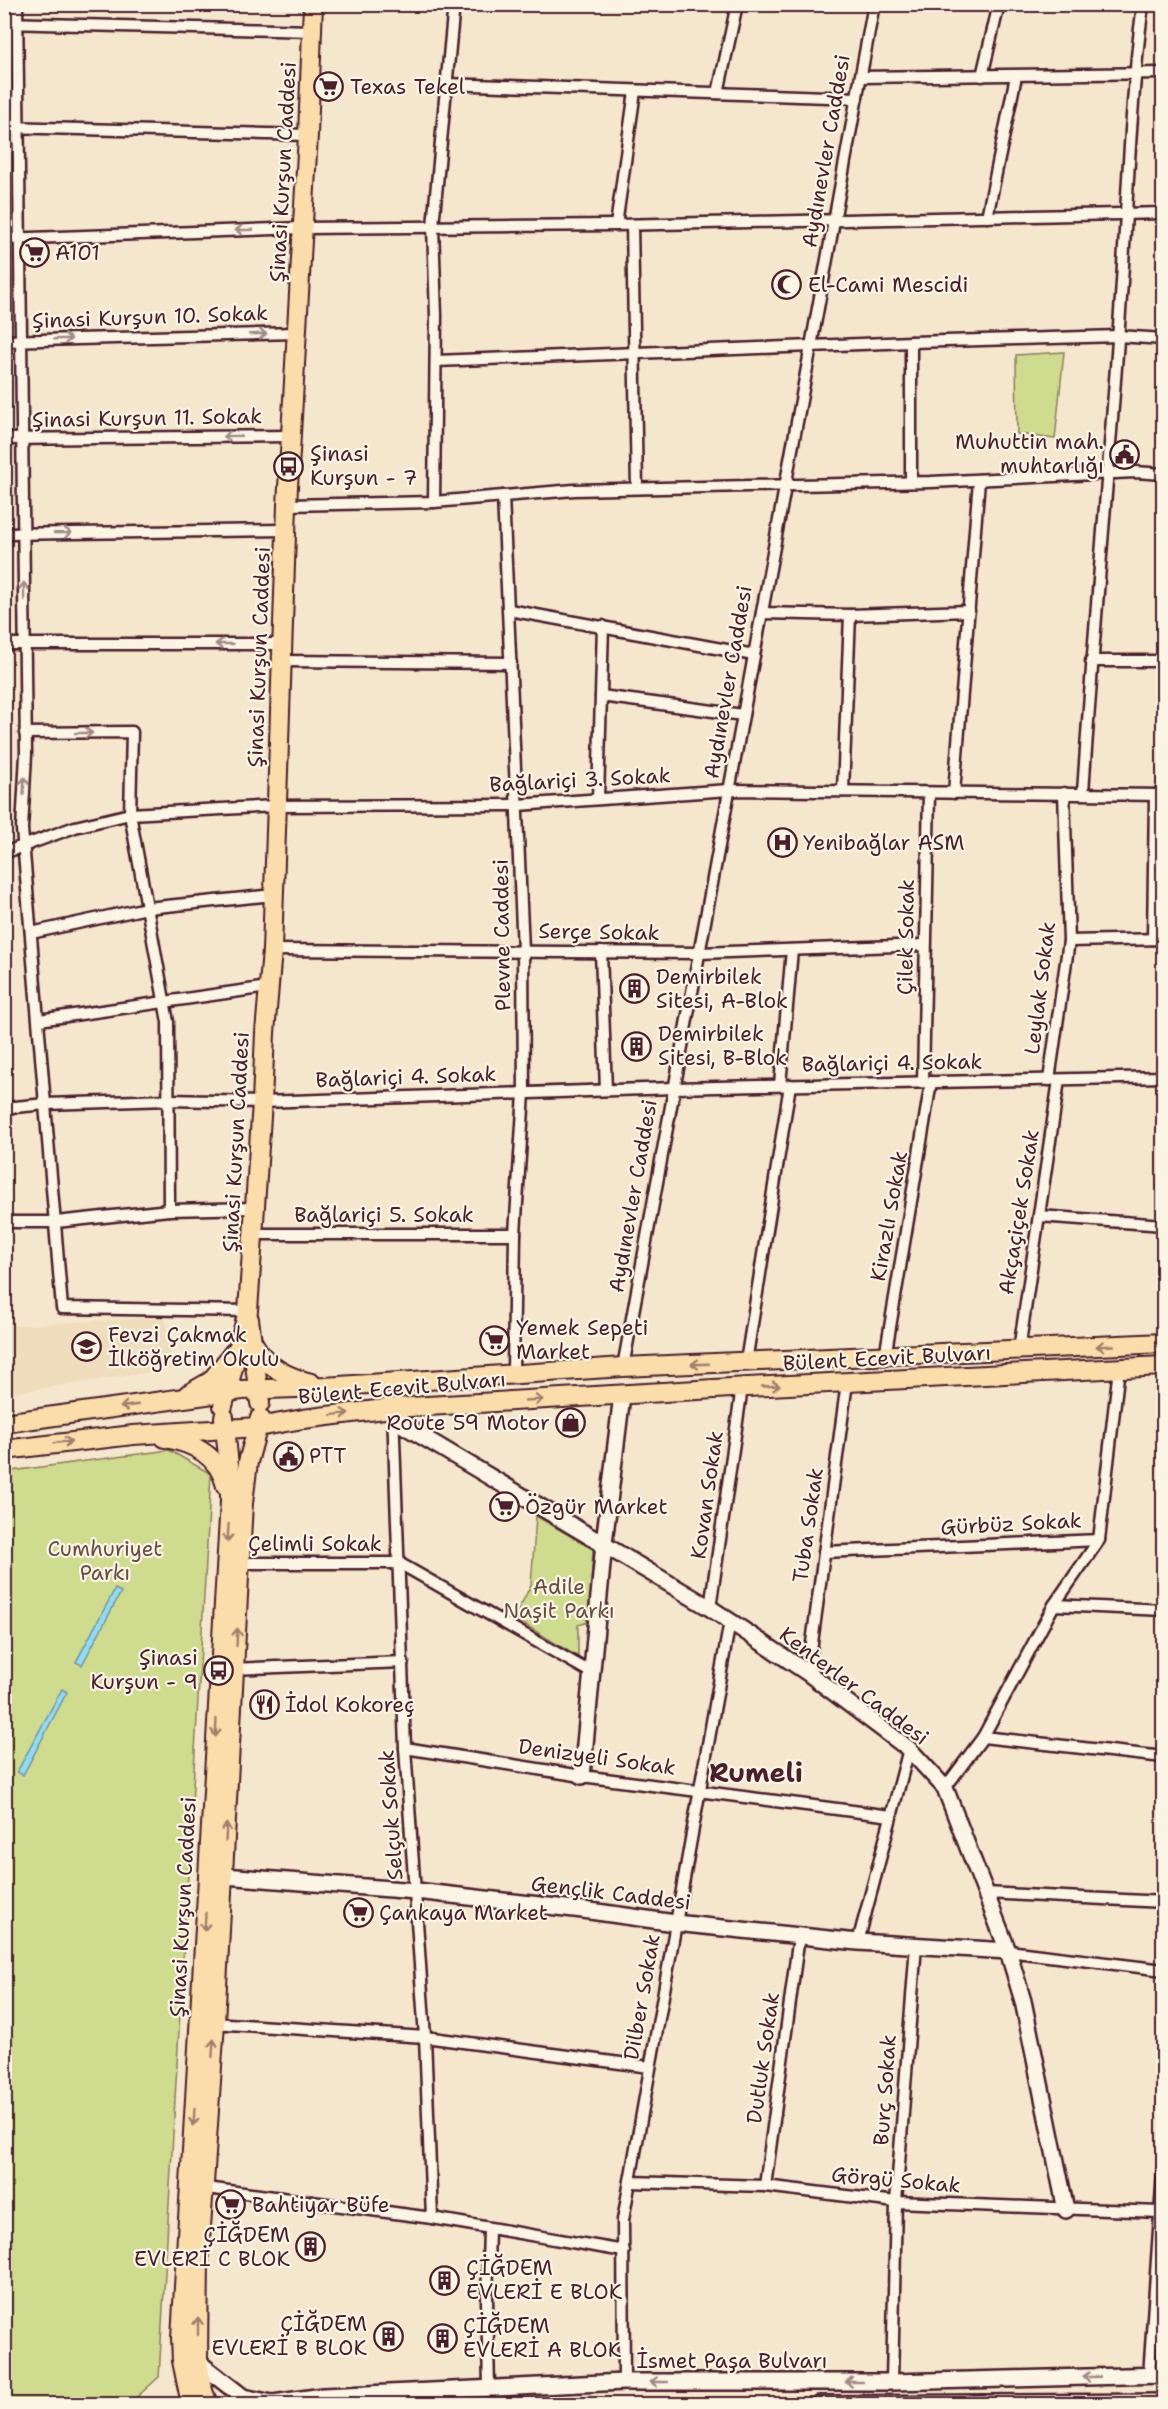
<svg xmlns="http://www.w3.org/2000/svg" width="1168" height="2409" font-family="'Shantell Sans',sans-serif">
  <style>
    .built { fill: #f0ddbe }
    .green { fill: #cfdb8e; stroke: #8c7d5c; stroke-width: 1.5 }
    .water { fill: #91dcf1; stroke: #7590a2; stroke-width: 1.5 }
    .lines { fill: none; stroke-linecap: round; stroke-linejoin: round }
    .street-casing { stroke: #4a1f2b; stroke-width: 15 }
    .secondary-casing { stroke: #4a1f2b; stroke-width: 20 }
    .primary-casing { stroke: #4a1f2b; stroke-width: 22 }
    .street { stroke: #fcf5e5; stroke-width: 10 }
    .secondary { stroke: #fcf5e5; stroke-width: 15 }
    .primary { stroke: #faddab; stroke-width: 18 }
    .oneway { stroke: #a38a88 }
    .oneway2 { stroke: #a27e6b }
    .labels { text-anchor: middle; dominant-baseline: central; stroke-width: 4.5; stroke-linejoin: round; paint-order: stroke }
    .poi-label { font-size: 21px; fill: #4a1f2b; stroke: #fcf5e5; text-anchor: start }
    .street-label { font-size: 21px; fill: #4a1f2b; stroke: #fcf5e5 }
    .park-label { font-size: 21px; fill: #6b4e44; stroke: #fcf5e5 }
    .district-label { font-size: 27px; font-weight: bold; fill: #4a1f2b; stroke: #fcf5e5 }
  </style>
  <rect width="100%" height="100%" fill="#f5e7ce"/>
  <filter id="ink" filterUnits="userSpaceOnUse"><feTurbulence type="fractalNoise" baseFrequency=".0167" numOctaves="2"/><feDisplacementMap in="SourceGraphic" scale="12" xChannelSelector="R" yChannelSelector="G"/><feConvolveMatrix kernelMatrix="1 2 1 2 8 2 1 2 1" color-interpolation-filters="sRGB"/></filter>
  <g filter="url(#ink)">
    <path class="built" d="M165 1317 173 1369 5 1394V1326Z"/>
    <g class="green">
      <path d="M1064 352 1055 439 1017 434 1016 355Z"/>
      <path d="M169 1450 211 1474 159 2377 129 2404H5L4 1472Z"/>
      <path d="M536 1516 593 1549 589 1622 578 1625V1657L514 1618 531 1585Z"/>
    </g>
    <g class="water">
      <path d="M115 1589 121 1592 82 1665 76 1662Z"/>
      <path d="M62 1689 67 1692 23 1775 17 1772Z"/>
    </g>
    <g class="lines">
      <defs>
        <g id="street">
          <path d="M17 4 26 754 22 829 62 1308 248 1311"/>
          <path d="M4 23 312 31"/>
          <path d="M982 76 999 4"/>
          <path d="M861 77 1164 73"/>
          <path d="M446 84 857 98"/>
          <path d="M718 93 737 4"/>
          <path d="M4 127 308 135"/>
          <path d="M987 217 1016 76"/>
          <path d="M616 225 635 91"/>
          <path d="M632 225 637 488"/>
          <path d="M4 239 302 228 616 225 1164 213"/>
          <path d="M4 341 297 333"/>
          <path d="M911 342V482"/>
          <path d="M436 361 911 342 1118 336 1164 339"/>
          <path d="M4 439 290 436"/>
          <path d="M503 496 523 950 524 1093 515 1234 513 1373"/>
          <path d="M434 502 436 316 433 226 454 4"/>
          <path d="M287 505 434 502 574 490 931 482 1135 472 1164 474"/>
          <path d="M4 534 286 530"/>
          <path d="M509 610 754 655"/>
          <path d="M762 613 850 615 969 611"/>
          <path d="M4 644H282"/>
          <path d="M281 661 511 663"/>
          <path d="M1091 661H1164"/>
          <path d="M601 696 743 715"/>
          <path d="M25 733 132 732 130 814 168 1022 169 1210"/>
          <path d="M843 791 850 615"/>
          <path d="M954 793 979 480"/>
          <path d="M1083 793C1093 637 1108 482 1119 326 1127 219 1129 111 1143 4"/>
          <path d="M598 799 603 626"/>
          <path d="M4 853 75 827 130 814 275 806 518 805 729 790 1164 795"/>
          <path d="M31 933 147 908 273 895"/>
          <path d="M1153 939 1155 795"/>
          <path d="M1069 941 1164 939"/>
          <path d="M272 950 699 953 925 945"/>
          <path d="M601 952 606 1090"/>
          <path d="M39 1020 268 987"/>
          <path d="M1049 1080 1069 941 1064 793"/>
          <path d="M923 1082 929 793"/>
          <path d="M780 1085 792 950"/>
          <path d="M4 1108 46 1104 168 1100 262 1102 674 1088 1164 1077"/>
          <path d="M1039 1216 1164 1225"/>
          <path d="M4 1222H56L169 1210 255 1208"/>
          <path d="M253 1234H515"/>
          <path d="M1019 1350 1059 1080"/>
          <path d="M885 1357 931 1082"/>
          <path d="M746 1362 790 1085"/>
          <path d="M623 1367 874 4"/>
          <path d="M393 1410 405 1748 425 2037 432 2218"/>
          <path d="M824 1552 1099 1540 1119 1368"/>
          <path d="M235 1563H399L592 1673"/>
          <path d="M1054 1605 1099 1540"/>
          <path d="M710 1608 742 1387"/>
          <path d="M231 1669 403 1662"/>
          <path d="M808 1673 847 1382"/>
          <path d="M983 1737 1164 1757"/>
          <path d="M405 1748 582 1776 891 1816"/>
          <path d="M945 1788 983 1737 1054 1605 1164 1610"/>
          <path d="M986 1893 1164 1902"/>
          <path d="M858 1942 909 1749"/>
          <path d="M1008 1951 1164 1970"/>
          <path d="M212 2023 425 2037 650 2067"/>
          <path d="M630 2182 765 2186 896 2202 1160 2212"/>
          <path d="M765 2186 799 1936"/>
          <path d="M199 2187 432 2218 624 2251"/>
          <path d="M489 2229 487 2301 489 2387"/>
          <path d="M1149 2376 1164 2157"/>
          <path d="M624 2382 623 2220 730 1621"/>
          <path d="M892 2382 896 2202 916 1945"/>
        </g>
        <g id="secondary">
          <path d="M393 1408 403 1425 710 1608 808 1673 909 1749 945 1788 1008 1951 1023 2001 1066 2210"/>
          <path d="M582 1776 604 1543 622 1395"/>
          <path d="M211 1875 416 1891 583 1910 675 1923 858 1942 1008 1951"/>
          <path d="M198 2362 243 2397 272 2403"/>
          <path d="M266 2404 323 2396 624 2382H892L1164 2375"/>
          <path d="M819 2404 1164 2402"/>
        </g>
        <g id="primary">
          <path d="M249 1319 260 1403"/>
          <path d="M254 1344C266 1367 287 1377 311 1383"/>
          <path d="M188 1394 211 1381 233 1353"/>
          <path d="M223 1406 248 1311 262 1102 265 1033 272 950 287 505 308 135 313 4"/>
          <path d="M4 1423 242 1390 324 1387 623 1367 1164 1343"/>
          <path d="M165 1438C193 1443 219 1455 226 1486"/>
          <path d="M4 1450 133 1435 258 1427 303 1419 393 1408 748 1387 1164 1366"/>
          <path d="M191 2404 182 2361 181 2338 230 1501V1476L224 1417"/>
          <path d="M208 2404 203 2391 198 2362 199 2256 215 2023 243 1503 248 1462 260 1418"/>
        </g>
      </defs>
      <use href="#street" class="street-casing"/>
      <use href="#secondary" class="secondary-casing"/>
      <use href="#primary" class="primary-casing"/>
      <use href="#street" class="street"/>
      <use href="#secondary" class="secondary"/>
      <use href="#primary" class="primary"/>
    </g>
    <defs><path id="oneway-shaft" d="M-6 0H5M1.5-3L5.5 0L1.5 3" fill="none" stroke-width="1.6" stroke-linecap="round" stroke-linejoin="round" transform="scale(1.5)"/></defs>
    <g class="oneway">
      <use href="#oneway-shaft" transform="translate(244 230) rotate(178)"/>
      <use href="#oneway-shaft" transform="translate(258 334) rotate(-2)"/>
      <use href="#oneway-shaft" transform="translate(63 339) rotate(-2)"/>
      <use href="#oneway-shaft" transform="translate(232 436) rotate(179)"/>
      <use href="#oneway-shaft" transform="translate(63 533) rotate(-1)"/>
      <use href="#oneway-shaft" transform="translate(24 591) rotate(-91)"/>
      <use href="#oneway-shaft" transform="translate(224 644) rotate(180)"/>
      <use href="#oneway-shaft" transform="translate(84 733)"/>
      <use href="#oneway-shaft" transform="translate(24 786) rotate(-87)"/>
      <use href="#oneway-shaft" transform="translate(1091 2377) rotate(178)"/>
      <use href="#oneway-shaft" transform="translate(659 2382) rotate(-180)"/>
      <use href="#oneway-shaft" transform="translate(854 2382) rotate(-180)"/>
    </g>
    <g class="oneway2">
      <use href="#oneway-shaft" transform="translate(1105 1346) rotate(177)"/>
      <use href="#oneway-shaft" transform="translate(700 1364) rotate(178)"/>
      <use href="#oneway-shaft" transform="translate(771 1386) rotate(-3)"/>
      <use href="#oneway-shaft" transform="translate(534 1400) rotate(-3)"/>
      <use href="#oneway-shaft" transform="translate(129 1406) rotate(172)"/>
      <use href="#oneway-shaft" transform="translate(340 1414) rotate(-7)"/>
      <use href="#oneway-shaft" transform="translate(63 1442) rotate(-7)"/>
      <use href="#oneway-shaft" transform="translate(228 1533) rotate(94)"/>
      <use href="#oneway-shaft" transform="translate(237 1637) rotate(-87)"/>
      <use href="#oneway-shaft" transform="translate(216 1728) rotate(93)"/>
      <use href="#oneway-shaft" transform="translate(226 1832) rotate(-87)"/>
      <use href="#oneway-shaft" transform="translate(205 1922) rotate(94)"/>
      <use href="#oneway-shaft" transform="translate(213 2048) rotate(-86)"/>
      <use href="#oneway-shaft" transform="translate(194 2117) rotate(93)"/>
      <use href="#oneway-shaft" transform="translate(198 2326) rotate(-90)"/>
    </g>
  </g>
  <defs>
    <symbol id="supermarket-ring" viewBox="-11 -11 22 22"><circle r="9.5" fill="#fcf5e5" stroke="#4a1f2b" stroke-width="1.5"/><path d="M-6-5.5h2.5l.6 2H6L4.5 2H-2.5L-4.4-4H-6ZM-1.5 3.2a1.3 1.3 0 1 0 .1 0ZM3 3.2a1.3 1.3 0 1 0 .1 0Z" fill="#4a1f2b"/></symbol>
    <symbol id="mosque-ring" viewBox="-11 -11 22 22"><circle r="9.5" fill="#fcf5e5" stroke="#4a1f2b" stroke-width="1.5"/><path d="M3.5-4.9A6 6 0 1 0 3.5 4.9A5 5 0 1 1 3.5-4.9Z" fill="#4a1f2b"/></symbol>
    <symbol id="civic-ring" viewBox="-11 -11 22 22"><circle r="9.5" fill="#fcf5e5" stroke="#4a1f2b" stroke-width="1.5"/><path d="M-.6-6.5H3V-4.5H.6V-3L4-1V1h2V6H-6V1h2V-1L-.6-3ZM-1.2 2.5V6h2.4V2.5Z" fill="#4a1f2b"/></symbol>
    <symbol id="bus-ring" viewBox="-11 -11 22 22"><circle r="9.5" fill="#fcf5e5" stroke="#4a1f2b" stroke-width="1.5"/><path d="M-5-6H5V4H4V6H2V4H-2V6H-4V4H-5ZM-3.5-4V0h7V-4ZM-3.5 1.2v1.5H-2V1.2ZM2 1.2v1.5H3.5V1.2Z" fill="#4a1f2b"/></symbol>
    <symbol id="hospital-ring" viewBox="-11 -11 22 22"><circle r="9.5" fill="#fcf5e5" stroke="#4a1f2b" stroke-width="1.5"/><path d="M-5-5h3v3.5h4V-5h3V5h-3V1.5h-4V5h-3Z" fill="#4a1f2b"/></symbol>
    <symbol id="building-ring" viewBox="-11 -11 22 22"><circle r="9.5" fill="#fcf5e5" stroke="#4a1f2b" stroke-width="1.5"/><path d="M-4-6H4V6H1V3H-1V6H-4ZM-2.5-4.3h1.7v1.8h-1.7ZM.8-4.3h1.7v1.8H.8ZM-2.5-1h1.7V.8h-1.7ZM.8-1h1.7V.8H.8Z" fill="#4a1f2b"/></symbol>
    <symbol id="school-ring" viewBox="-11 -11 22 22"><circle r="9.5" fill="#fcf5e5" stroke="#4a1f2b" stroke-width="1.5"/><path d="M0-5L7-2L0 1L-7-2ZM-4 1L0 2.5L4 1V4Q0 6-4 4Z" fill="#4a1f2b"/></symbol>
    <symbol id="shop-ring" viewBox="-11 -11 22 22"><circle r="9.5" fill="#fcf5e5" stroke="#4a1f2b" stroke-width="1.5"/><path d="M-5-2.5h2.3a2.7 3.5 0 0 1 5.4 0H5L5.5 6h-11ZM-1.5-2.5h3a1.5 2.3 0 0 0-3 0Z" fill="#4a1f2b"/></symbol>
    <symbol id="restaurant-ring" viewBox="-11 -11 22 22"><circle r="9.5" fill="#fcf5e5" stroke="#4a1f2b" stroke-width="1.5"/><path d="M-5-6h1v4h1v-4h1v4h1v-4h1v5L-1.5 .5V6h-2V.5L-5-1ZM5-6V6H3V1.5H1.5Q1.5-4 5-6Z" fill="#4a1f2b"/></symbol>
  </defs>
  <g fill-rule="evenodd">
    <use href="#supermarket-ring" x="312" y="70" width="33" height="33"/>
    <use href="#supermarket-ring" x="18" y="236" width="33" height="33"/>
    <use href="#mosque-ring" x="770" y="268" width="33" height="33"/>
    <use href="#civic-ring" x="1108" y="438" width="33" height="33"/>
    <use href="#bus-ring" x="272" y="450" width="33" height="33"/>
    <use href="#hospital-ring" x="766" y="826" width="33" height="33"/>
    <use href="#building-ring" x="618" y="972" width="33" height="33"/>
    <use href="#building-ring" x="620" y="1030" width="33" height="33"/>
    <use href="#supermarket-ring" x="478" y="1324" width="33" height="33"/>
    <use href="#school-ring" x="70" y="1330" width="33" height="33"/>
    <use href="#shop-ring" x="554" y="1406" width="33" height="33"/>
    <use href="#civic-ring" x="272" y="1440" width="33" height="33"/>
    <use href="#supermarket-ring" x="488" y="1490" width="33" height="33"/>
    <use href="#bus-ring" x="202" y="1654" width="33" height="33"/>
    <use href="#restaurant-ring" x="248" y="1688" width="33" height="33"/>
    <use href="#supermarket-ring" x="342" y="1896" width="33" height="33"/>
    <use href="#supermarket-ring" x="214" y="2188" width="33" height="33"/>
    <use href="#building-ring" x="294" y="2230" width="33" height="33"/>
    <use href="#building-ring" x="428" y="2264" width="33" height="33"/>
    <use href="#building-ring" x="372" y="2320" width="33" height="33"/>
    <use href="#building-ring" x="426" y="2322" width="33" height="33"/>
  </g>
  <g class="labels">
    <g class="poi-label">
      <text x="350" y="87">Texas Tekel</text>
      <text x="55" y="253">A101</text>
      <text x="808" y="285">El-Cami Mescidi</text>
      <text x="1104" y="442" text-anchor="end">Muhuttin mah.<tspan x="1104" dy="24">muhtarlığı</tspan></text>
      <text x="310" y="454">Şinasi<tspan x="310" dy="24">Kurşun - 7</tspan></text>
      <text x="803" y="843">Yenibağlar ASM</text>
      <text x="656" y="977">Demirbilek<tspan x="656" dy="24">Sitesi, A-Blok</tspan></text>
      <text x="658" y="1034">Demirbilek<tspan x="658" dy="24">Sitesi, B-Blok</tspan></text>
      <text x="516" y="1328">Yemek Sepeti<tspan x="516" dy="24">Market</tspan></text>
      <text x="108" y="1335">Fevzi Çakmak<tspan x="108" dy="24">İlköğretim Okulu</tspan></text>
      <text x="550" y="1423" text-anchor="end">Route 59 Motor</text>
      <text x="309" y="1456">PTT</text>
      <text x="525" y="1507">Özgür Market</text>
      <text x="198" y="1658" text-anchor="end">Şinasi<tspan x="198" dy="24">Kurşun - 9</tspan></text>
      <text x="285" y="1705">İdol Kokoreç</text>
      <text x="379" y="1913">Çankaya Market</text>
      <text x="252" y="2205">Bahtiyar Büfe</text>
      <text x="290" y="2235" text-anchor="end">ÇİĞDEM<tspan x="290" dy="24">EVLERİ C BLOK</tspan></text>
      <text x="466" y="2268">ÇİĞDEM<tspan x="466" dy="24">EVLERİ E BLOK</tspan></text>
      <text x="367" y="2324" text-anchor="end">ÇİĞDEM<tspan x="367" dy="24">EVLERİ B BLOK</tspan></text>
      <text x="463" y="2326">ÇİĞDEM<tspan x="463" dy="24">EVLERİ A BLOK</tspan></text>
    </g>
    <g class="street-label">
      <text transform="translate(826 151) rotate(-80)">Aydınevler Caddesi</text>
      <text transform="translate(283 172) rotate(-87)">Şinasi Kurşun Caddesi</text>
      <text transform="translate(150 317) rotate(-2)">Şinasi Kurşun 10. Sokak</text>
      <text transform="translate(147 418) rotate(-1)">Şinasi Kurşun 11. Sokak</text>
      <text transform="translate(259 657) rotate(-88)">Şinasi Kurşun Caddesi</text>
      <text transform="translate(728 682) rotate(-80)">Aydınevler Caddesi</text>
      <text transform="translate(580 780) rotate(-3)">Bağlariçi 3. Sokak</text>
      <text transform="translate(599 932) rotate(1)">Serçe Sokak</text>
      <text transform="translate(502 935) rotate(-91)">Plevne Caddesi</text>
      <text transform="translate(906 937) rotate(-89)">Çilek Sokak</text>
      <text transform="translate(1040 988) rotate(-83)">Leylak Sokak</text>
      <text transform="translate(892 1063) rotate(-1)">Bağlariçi 4. Sokak</text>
      <text transform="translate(406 1077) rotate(-2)">Bağlariçi 4. Sokak</text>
      <text transform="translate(236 1142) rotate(-87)">Şinasi Kurşun Caddesi</text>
      <text transform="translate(633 1196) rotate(-80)">Aydınevler Caddesi</text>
      <text transform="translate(1019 1212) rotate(-81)">Akçaçiçek Sokak</text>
      <text x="384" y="1215">Bağlariçi 5. Sokak</text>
      <text transform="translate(889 1216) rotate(-80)">Kirazlı Sokak</text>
      <text transform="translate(887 1358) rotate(-3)">Bülent Ecevit Bulvarı</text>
      <text transform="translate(402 1388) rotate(-5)">Bülent Ecevit Bulvarı</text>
      <text transform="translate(707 1495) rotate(-82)">Kovan Sokak</text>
      <text transform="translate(1011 1524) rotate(-3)">Gürbüz Sokak</text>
      <text transform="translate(808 1525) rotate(-82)">Tuba Sokak</text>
      <text x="315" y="1544">Çelimli Sokak</text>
      <text transform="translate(854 1686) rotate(37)">Kenterler Caddesi</text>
      <text transform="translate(597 1757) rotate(8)">Denizyeli Sokak</text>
      <text transform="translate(391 1815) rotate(-94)">Selçuk Sokak</text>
      <text transform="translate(611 1893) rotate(7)">Gençlik Caddesi</text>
      <text transform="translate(183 1907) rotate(-87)">Şinasi Kurşun Caddesi</text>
      <text transform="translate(642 1997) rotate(-80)">Dilber Sokak</text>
      <text transform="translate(763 2058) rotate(-82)">Dutluk Sokak</text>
      <text transform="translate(885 2090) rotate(-86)">Burç Sokak</text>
      <text transform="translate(896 2180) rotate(5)">Görgü Sokak</text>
      <text x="732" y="2361">İsmet Paşa Bulvarı</text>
    </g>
    <g class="park-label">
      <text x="105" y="1549">Cumhuriyet<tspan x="105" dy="24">Parkı</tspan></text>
      <text x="559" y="1587">Adile<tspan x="559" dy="24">Naşit Parkı</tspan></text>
    </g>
    <g class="district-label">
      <text x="756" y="1772">Rumeli</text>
    </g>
  </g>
  <rect width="1168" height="2409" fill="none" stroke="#fcf5e5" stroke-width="24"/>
  <rect x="12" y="12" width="1144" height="2385" fill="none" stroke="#4a1f2b" stroke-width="2" filter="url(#ink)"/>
</svg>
